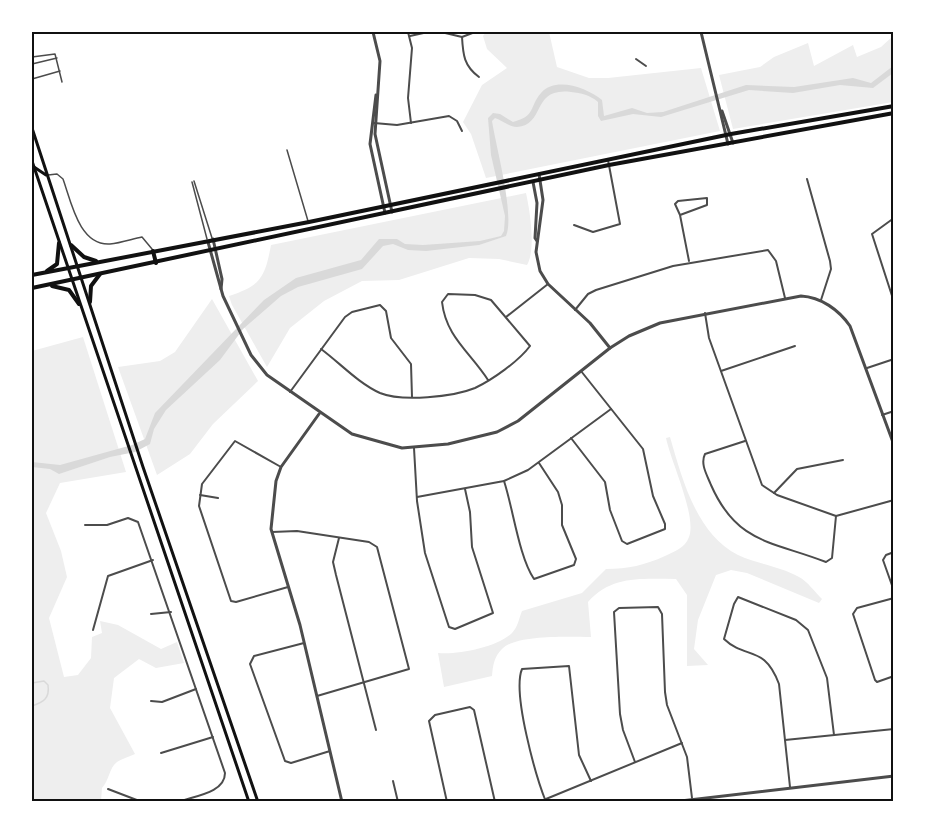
<svg xmlns="http://www.w3.org/2000/svg" width="925" height="833" font-family="Signika,sans-serif">
  <style>
    .green { fill: #eee }
    .water { fill: #d9d9d9 }
    .lines { fill: none; stroke-linecap: round; stroke-linejoin: round }
    .stream { stroke: #d9d9d9; stroke-width: 1.5 }
    .service { stroke: #4c4c4c; stroke-width: 1.5 }
    .minor { stroke: #4c4c4c; stroke-width: 2 }
    .tertiary { stroke: #4c4c4c; stroke-width: 3 }
    .secondary { stroke: #111; stroke-width: 3 }
    .primary { stroke: #111; stroke-width: 4 }
    .neatline { fill: none; stroke: #111; stroke-width: 2 }
  </style>
  <rect width="100%" height="100%" fill="#fff"/>
  <g class="green">
    <path d="M486 32H549L557 67 589 78H608L701 68 720 131 486 178 471 134 463 122 482 85 507 68 487 49 483 36Z"/>
    <path d="M893 36V102L733 129 719 75 760 67 774 57 808 43 814 66 853 45 857 57 881 47Z"/>
    <path d="M526 193C530 211 536 250 527 265L499 259 469 258 399 280 362 281 324 301 290 328 267 367 232 305 229 296C261 286 265 277 271 245Z"/>
    <path d="M212 299 258 381 213 424 190 454 157 475 118 367 160 361 175 352Z"/>
    <path d="M83 337 126 472 60 483 46 513 61 551 67 577 49 618 64 677 78 675 91 658 92 637 102 633 100 621 118 625 161 649 177 642 184 663 156 668 139 659 114 678 110 708 135 754C129 757 121 759 117 762 109 768 109 781 102 788L101 801 32 802V351Z"/>
    <path d="M670 437C682 478 696 534 738 555 757 564 780 566 799 577 807 581 815 592 822 599L819 603 747 573 731 570 716 575 698 620 694 649 708 665 687 666V595L676 579C642 579 612 575 588 602L591 637C570 637 517 634 502 649 494 657 493 665 492 676L444 687 438 653C458 655 498 647 512 633 518 627 519 618 522 611L582 593 606 569C628 569 645 565 665 556 675 551 685 548 689 537 697 516 671 462 666 438Z"/>
  </g>
  <path class="water" d="M893 66V73L873 88 840 85 793 93 749 90 661 117 633 114 601 121 598 116V102C590 95 581 93 571 92 531 87 546 125 517 127 509 127 502 120 495 118L492 121C496 147 515 215 506 236L479 245 426 251 408 250 393 244 383 246 362 269 298 287 281 296 243 329 220 360 166 410 154 429 150 444 135 452 110 457 59 474 50 469 32 467V462L60 465 132 445 145 439 155 413 264 300 296 278 361 260 379 239H397L405 244 423 245 480 241 501 236 504 231 505 216 491 155 488 118 493 113 500 114 513 122C536 116 529 107 541 93 556 76 587 88 602 100L604 116 632 108 647 113 663 112 746 85 794 87 853 78 871 83Z"/>
  <g class="lines">
    <path class="stream" d="M32 683 44 681 48 685C50 699 43 702 32 706"/>
    <g class="service">
      <path d="M32 57 55 54 62 82"/>
      <path d="M32 64 57 58"/>
      <path d="M32 79 60 71"/>
      <path d="M287 150 308 221"/>
      <path d="M48 175 57 174 63 179C71 201 79 246 110 244 121 243 132 239 142 237L152 249"/>
      <path d="M194 181 212 238"/>
      <path d="M192 182 207 239"/>
    </g>
    <g class="minor">
      <path d="M408 32 412 48 408 98 411 123"/>
      <path d="M441 32 462 37 475 32"/>
      <path d="M410 36 428 32"/>
      <path d="M462 37C463 55 464 66 479 77"/>
      <path d="M636 59 646 66"/>
      <path d="M374 123 397 125 449 116 457 121 462 131"/>
      <path d="M807 179 830 261 831 269 821 300"/>
      <path d="M680 215 675 204 678 201 707 198V205L680 215 689 261"/>
      <path d="M894 218 872 234 894 302"/>
      <path d="M574 225 593 232 620 224 608 160"/>
      <path d="M575 310 588 294 596 290 673 266 768 250 776 261 785 298"/>
      <path d="M705 313 709 338 762 485 777 495 836 516 894 500"/>
      <path d="M506 317 548 284"/>
      <path d="M321 349C340 363 358 383 380 393 402 402 453 397 475 388 492 380 519 361 530 346L491 300 475 295 448 294 442 302C446 337 470 352 488 380"/>
      <path d="M867 368 894 359"/>
      <path d="M721 371 795 346"/>
      <path d="M290 392 345 317 352 312 380 305 386 311 391 338 411 364 412 397"/>
      <path d="M882 415 894 411"/>
      <path d="M571 438 605 482 610 510 622 541 627 544 665 529V524L653 496 643 449 581 371"/>
      <path d="M745 441 705 454C700 464 707 475 711 485 737 544 772 541 826 562L832 558 836 516"/>
      <path d="M414 448 417 501 425 553 447 621 449 627 455 629 493 613 472 547 470 512 465 489"/>
      <path d="M281 467 235 441 202 484 199 506 231 601 236 602 288 587"/>
      <path d="M504 481C513 508 519 557 534 579L574 565 576 559 562 525V505L558 492 539 463"/>
      <path d="M774 493 797 469 843 460"/>
      <path d="M200 495 218 498"/>
      <path d="M417 497 504 481 528 470 611 409"/>
      <path d="M85 525H107L128 518 138 522 225 773C225 793 194 796 178 802"/>
      <path d="M272 532 297 531 369 542 377 547 409 669 317 696"/>
      <path d="M339 538 333 562 336 575 376 730"/>
      <path d="M894 552 886 555 883 560 894 591"/>
      <path d="M894 598 857 608 853 614 875 680 877 682 894 676"/>
      <path d="M151 614 171 612"/>
      <path d="M93 630 108 576 153 560"/>
      <path d="M304 643 254 656 250 664 285 761 291 763 330 751"/>
      <path d="M151 701 162 702 196 689"/>
      <path d="M785 740 894 729"/>
      <path d="M161 753 213 737"/>
      <path d="M635 762 623 730 620 714 614 612 619 608 658 607 662 614 665 692 667 705 687 757 692 798"/>
      <path d="M393 781 398 802"/>
      <path d="M790 787 779 684C764 644 746 660 724 639L734 604 738 597 796 620 808 630 827 678 834 735"/>
      <path d="M108 789 142 802"/>
      <path d="M546 799 682 743"/>
      <path d="M447 802 429 721 435 715 470 707 474 710 495 802"/>
      <path d="M546 802C536 777 512 693 522 669L569 666 579 755 591 781"/>
    </g>
    <g class="tertiary">
      <path d="M373 32 380 61 375 134 392 212"/>
      <path d="M701 32 728 144"/>
      <path d="M376 95 370 144 385 213"/>
      <path d="M722 111 733 143"/>
      <path d="M539 174 543 200 536 252 540 271 548 284 590 323 610 348"/>
      <path d="M533 182 537 203 535 238 537 241"/>
      <path d="M213 239 222 279 221 289"/>
      <path d="M208 242 223 296 251 355 267 375 352 434 402 448 448 444 497 432 518 421 610 348 629 336 660 323 801 296C821 297 839 310 850 326L894 445"/>
      <path d="M319 414 281 467 276 481 271 529 300 625 342 802"/>
      <path d="M672 802 894 776"/>
    </g>
    <g class="secondary">
      <path d="M32 128 143 467 258 802"/>
      <path d="M32 161 249 802"/>
      <path d="M34 167 46 175"/>
    </g>
    <g class="primary">
      <path d="M71 245 84 257 96 261"/>
      <path d="M153 251 156 263"/>
      <path d="M47 271 57 264 59 243"/>
      <path d="M32 275 309 222 731 134 894 106"/>
      <path d="M52 286 69 290 79 304"/>
      <path d="M32 288 609 165 894 113"/>
      <path d="M90 302 91 286 100 274"/>
    </g>
  </g>
  <rect width="925" height="833" fill="none" stroke="#ffffff" stroke-width="66"/>
  <rect x="33" y="33" width="859" height="767" class="neatline"/>
</svg>
